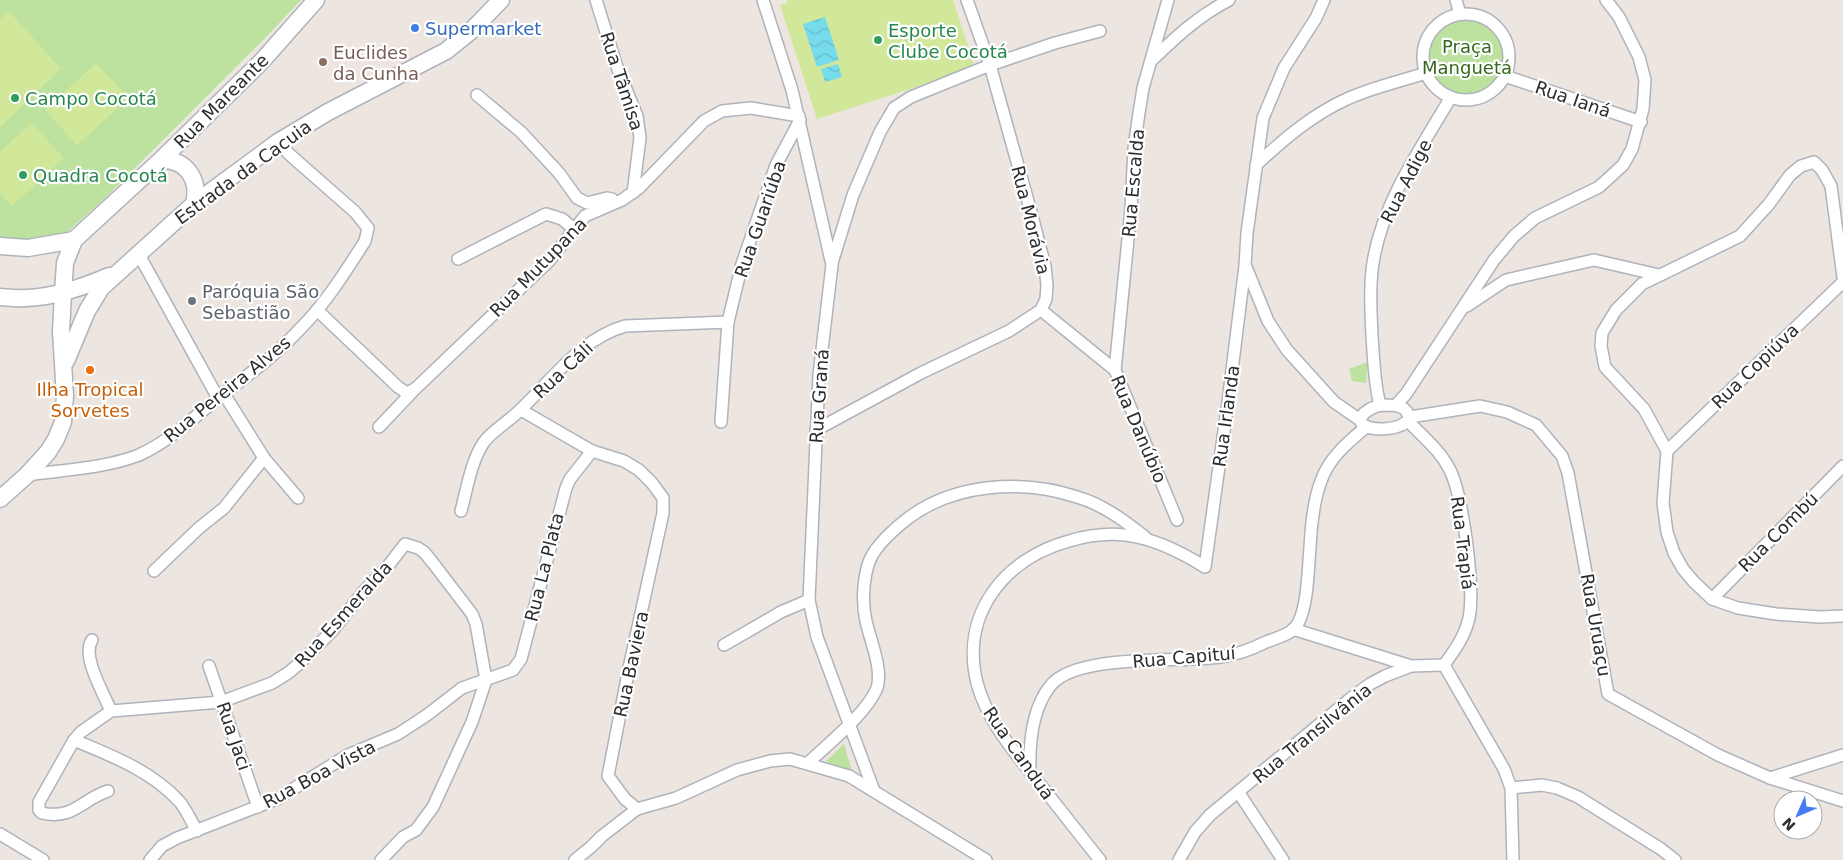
<svg xmlns="http://www.w3.org/2000/svg" width="1843" height="860" font-family="'DejaVu Sans',sans-serif">
  <style>
    .park { fill: #bde19e }
    .pitch { fill: #d1e89a }
    .water { fill: url(#water-waves) }
    .lines { fill: none; stroke-linecap: round; stroke-linejoin: round }
    .street-casing { stroke: #afb3bc; stroke-width: 14 }
    .secondary-casing { stroke: #afb3bc; stroke-width: 19 }
    .street { stroke: #fff; stroke-width: 11 }
    .secondary { stroke: #fff; stroke-width: 16 }
    .shop-dot { fill: #3f7fe0; stroke: #fff; stroke-width: 2 }
    .leisure-dot { fill: #2e9e5b; stroke: #fff; stroke-width: 2 }
    .education-dot { fill: #8d6e63; stroke: #fff; stroke-width: 2 }
    .worship-dot { fill: #6b7280; stroke: #fff; stroke-width: 2 }
    .food-dot { fill: #e8710a; stroke: #fff; stroke-width: 2 }
    .labels { text-anchor: middle; dominant-baseline: central; stroke-width: 4.5; stroke-linejoin: round; paint-order: stroke }
    .shop-label { font-size: 18px; fill: #366cbe; stroke: #fff; text-anchor: start }
    .leisure-label { font-size: 18px; fill: #27864d; stroke: #fff; text-anchor: start }
    .park-label { font-size: 18px; fill: #36681d; stroke: #fff }
    .education-label { font-size: 18px; fill: #785e54; stroke: #fff; text-anchor: start }
    .street-label { font-size: 18px; fill: #2c2c2c; stroke: #fff }
    .worship-label { font-size: 18px; fill: #5b616d; stroke: #fff; text-anchor: start }
    .food-label { font-size: 18px; fill: #c56008; stroke: #fff }
  </style>
  <defs>
    <pattern id="water-waves" width="16" height="10" patternUnits="userSpaceOnUse" patternTransform="scale(1.25)"><rect width="16" height="10" fill="#76dbeb"/><path d="M0 5q4-4 8 0t8 0" fill="none" stroke="#66bcca"/></pattern>
  </defs>
  <rect width="100%" height="100%" fill="#ede5df"/>
  <g class="park">
    <path d="M0 0H301L265 38 105 198 66 233 17 241 0 236Z"/>
    <circle cx="1466" cy="56" r="39"/>
    <path d="M1368 362 1366 383 1352 381 1349 369Z"/>
    <path d="M844 744 853 775 826 761Z"/>
  </g>
  <g class="pitch">
    <path d="M787 0H953L975 68 817 119 780 5 787 3Z"/>
    <path d="M9 11 61 69 0 127V19Z"/>
    <path d="M96 63 129 98 77 145 45 110Z"/>
    <path d="M31 123 64 158 12 206 0 193V152Z"/>
  </g>
  <g class="water">
    <path d="M825 17 839 60 817 67 803 24Z"/>
    <path d="M838 64 842 77 825 82 821 69Z"/>
  </g>
  <g class="lines">
    <defs>
      <g id="street">
        <path d="M596 0 617 67 637 116 640 138 633 193"/>
        <path d="M763 0 792 90 832 265 819 375 809 600 817 637 874 791"/>
        <path d="M1456 0 1460 14"/>
        <circle cx="1466" cy="57" r="43"/>
        <path d="M1151 61C1177 36 1197 17 1229 0"/>
        <path d="M1505 76 1641 122"/>
        <path d="M477 95 521 132 559 173 577 198 587 203 607 198 612 199"/>
        <path d="M1256 165C1285 138 1313 114 1349 98 1374 87 1401 81 1426 73"/>
        <path d="M138 253 218 398"/>
        <path d="M458 259 546 214 562 219 574 229"/>
        <path d="M832 263 853 195 880 132 894 108 911 97 990 65 1055 43 1100 31"/>
        <path d="M1246 267 1268 321 1287 350 1334 402 1360 420"/>
        <path d="M1843 277 1831 186 1822 170 1814 162 1801 166 1790 175 1769 204 1740 236 1642 284 1616 310 1602 333 1601 346 1605 367 1644 409 1667 451 1663 503 1667 532 1674 553 1683 569 1694 582 1712 599 1738 608 1776 614 1820 617 1843 616"/>
        <path d="M1467 306 1506 280 1594 260 1659 275"/>
        <path d="M317 310 398 387 407 393 415 389"/>
        <path d="M1041 310 1115 370 1177 520"/>
        <path d="M1115 370 1131 209 1134 148 1139 113 1143 88 1168 0"/>
        <path d="M1380 405C1374 383 1374 360 1372 337 1371 311 1369 283 1374 257 1385 199 1421 148 1451 97"/>
        <path d="M1383 405C1395 405 1408 405 1409 419 1401 430 1373 432 1362 424L1360 418C1366 410 1373 406 1383 405Z"/>
        <path d="M1396 405 1406 394 1494 260 1514 236 1535 218 1599 187 1623 165 1632 149 1643 109 1645 80 1639 57 1619 17 1606 0"/>
        <path d="M521 410 592 451 624 461 639 470 652 483 663 498V513L629 668 608 776 625 799 637 809"/>
        <path d="M1410 417 1480 406 1507 412 1536 425 1562 456 1568 473 1608 694 1718 755 1770 778 1843 801"/>
        <path d="M1408 421C1423 437 1440 450 1450 470 1463 497 1475 589 1469 618 1465 636 1455 650 1444 665"/>
        <path d="M721 422 728 322 742 264 776 165 800 120"/>
        <path d="M379 427 415 389 548 262 585 216 622 200 639 188 704 121 722 111 751 108 799 116"/>
        <path d="M816 430 921 373 1009 331 1041 310 1046 299 1047 285 1045 266 1031 212 990 65 967 0"/>
        <path d="M1667 451 1843 282"/>
        <path d="M264 458 298 498"/>
        <path d="M27 475C63 470 106 468 139 455 168 442 192 419 216 400 245 377 275 356 300 329 326 303 346 271 365 241L368 228 355 212 289 154 278 142"/>
        <path d="M461 511C467 489 471 461 484 442 494 429 510 421 521 409 553 379 580 339 625 326L728 322"/>
        <path d="M154 571 199 528 224 508 264 458 224 394"/>
        <path d="M1712 599 1843 466"/>
        <path d="M1293 629 1411 666"/>
        <path d="M92 640C81 656 104 694 111 711"/>
        <path d="M724 645 781 612 809 600"/>
        <path d="M1444 665 1504 769 1511 788 1513 860"/>
        <path d="M209 666 258 807"/>
        <path d="M74 740C112 756 150 770 179 801 186 809 191 821 197 831"/>
        <path d="M808 763C828 744 867 713 877 688 883 669 870 640 866 621 862 604 863 582 868 565 873 547 893 530 907 519 954 483 1022 479 1077 497 1102 504 1125 521 1145 537"/>
        <path d="M1030 772C1029 743 1032 708 1051 685 1078 653 1179 663 1220 657 1236 655 1252 649 1266 642 1274 639 1288 635 1294 629 1308 615 1308 568 1310 548 1311 527 1313 502 1321 481 1329 458 1347 443 1366 427"/>
        <path d="M1770 778 1843 755"/>
        <path d="M1511 788 1542 785 1557 788 1578 797 1661 849 1675 860"/>
        <path d="M108 791C82 799 74 820 42 813L39 810V802L74 740 81 732 111 711 221 702 272 683 288 673 300 663 333 630 364 591 388 566 405 544 418 548 424 552 433 563 472 614 476 624 486 680 472 722 433 807 416 830 403 837 381 860"/>
        <path d="M1239 793 1283 860"/>
        <path d="M0 834 43 860"/>
        <path d="M150 860 162 846 177 838 277 799 348 755 398 734 427 715 462 688 513 670 521 659 566 488 570 479 592 451"/>
        <path d="M575 860 591 847 602 836 637 809 676 798 737 770 770 761 790 759 849 776 986 860"/>
        <path d="M1100 860C1079 834 1059 808 1039 783 1015 753 987 721 977 683 960 614 1004 559 1069 541 1086 536 1106 533 1125 535 1153 538 1181 552 1205 567L1228 402 1245 266 1247 233 1263 118 1284 68 1316 18 1324 0"/>
        <path d="M1179 860 1195 832 1210 815 1350 699 1370 684 1385 676 1411 666 1444 665"/>
      </g>
      <g id="secondary">
        <path d="M161 160C187 159 200 180 194 204"/>
        <path d="M0 246 28 248 74 240"/>
        <path d="M0 297C39 302 74 291 109 276"/>
        <path d="M66 361 87 311 101 288 194 204 278 142 328 112 446 51 472 30 501 0"/>
        <path d="M0 499 27 475 48 452 56 439 63 422 65 396 61 331 63 294 65 263 74 240 161 160 262 61 316 0"/>
      </g>
    </defs>
    <use href="#street" class="street-casing"/>
    <use href="#secondary" class="secondary-casing"/>
    <use href="#street" class="street"/>
    <use href="#secondary" class="secondary"/>
  </g>
  <circle class="shop-dot" cx="415" cy="28" r="5"/>
  <g class="leisure-dot">
    <circle cx="878" cy="40" r="5"/>
    <circle cx="15" cy="98" r="5"/>
    <circle cx="23" cy="175" r="5"/>
  </g>
  <circle class="education-dot" cx="323" cy="62" r="5"/>
  <circle class="worship-dot" cx="192" cy="301" r="5"/>
  <circle class="food-dot" cx="90" cy="370" r="5"/>
  <g class="labels">
    <g class="shop-label">
      <text x="425" y="28">Supermarket</text>
    </g>
    <g class="leisure-label">
      <text x="888" y="30">Esporte<tspan x="888" dy="21">Clube Cocotá</tspan></text>
      <text x="25" y="98">Campo Cocotá</text>
      <text x="33" y="175">Quadra Cocotá</text>
    </g>
    <g class="park-label">
      <text x="1467" y="46">Praça<tspan x="1467" dy="21">Manguetá</tspan></text>
    </g>
    <g class="education-label">
      <text x="333" y="52">Euclides<tspan x="333" dy="21">da Cunha</tspan></text>
    </g>
    <g class="street-label">
      <text transform="translate(622 81) rotate(72)">Rua Tâmisa</text>
      <text transform="translate(1573 99) rotate(19)">Rua Ianá</text>
      <text transform="translate(221 101) rotate(-45)">Rua Mareante</text>
      <text transform="translate(243 172) rotate(-36)">Estrada da Cacuia</text>
      <text transform="translate(1406 181) rotate(-63)">Rua Adige</text>
      <text transform="translate(1133 183) rotate(-85)">Rua Escalda</text>
      <text transform="translate(760 219) rotate(-71)">Rua Guariúba</text>
      <text transform="translate(1031 220) rotate(76)">Rua Morávia</text>
      <text transform="translate(538 267) rotate(-46)">Rua Mutupana</text>
      <text transform="translate(1755 366) rotate(-44)">Rua Copiúva</text>
      <text transform="translate(563 370) rotate(-43)">Rua Cáli</text>
      <text transform="translate(227 389) rotate(-39)">Rua Pereira Alves</text>
      <text transform="translate(819 396) rotate(-86)">Rua Graná</text>
      <text transform="translate(1226 416) rotate(-82)">Rua Irlanda</text>
      <text transform="translate(1139 429) rotate(67)">Rua Danúbio</text>
      <text transform="translate(1778 532) rotate(-45)">Rua Combú</text>
      <text transform="translate(1463 543) rotate(83)">Rua Trapiá</text>
      <text transform="translate(544 567) rotate(-76)">Rua La Plata</text>
      <text transform="translate(343 614) rotate(-48)">Rua Esmeralda</text>
      <text transform="translate(1596 625) rotate(80)">Rua Uruaçu</text>
      <text transform="translate(1184 657) rotate(-5)">Rua Capituí</text>
      <text transform="translate(631 664) rotate(-78)">Rua Baviera</text>
      <text transform="translate(1312 733) rotate(-39)">Rua Transilvânia</text>
      <text transform="translate(234 736) rotate(71)">Rua Jaci</text>
      <text transform="translate(1019 753) rotate(55)">Rua Canduá</text>
      <text transform="translate(319 774) rotate(-28)">Rua Boa Vista</text>
    </g>
    <g class="worship-label">
      <text x="202" y="291">Paróquia São<tspan x="202" dy="21">Sebastião</tspan></text>
    </g>
    <g class="food-label">
      <text x="90" y="389">Ilha Tropical<tspan x="90" dy="21">Sorvetes</tspan></text>
    </g>
  </g>
  <g transform="translate(1798 815) rotate(225)"><circle r="24" fill="#ffffff" stroke="#ababab"/>
  <path d="M0-4L9 19L0 12L-9 19Z" fill="#457cf4"/>
  <text y="-8" font-size="14" font-weight="bold" text-anchor="middle" fill="#2c2c2c">N</text>
  </g>
</svg>
